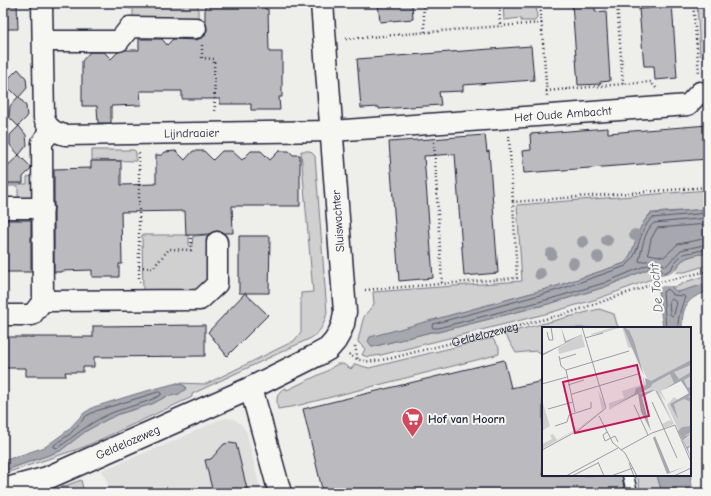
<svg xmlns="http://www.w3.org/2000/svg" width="711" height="496" font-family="'Comic Neue',sans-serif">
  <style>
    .built { fill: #dfdfde }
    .green { fill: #d0d0d1; stroke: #797986 }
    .water { fill: #a7a7af; stroke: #727281 }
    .pier { fill: #eeeeeb }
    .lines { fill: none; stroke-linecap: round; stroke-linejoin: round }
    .shore { stroke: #575769; stroke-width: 1 }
    .building { fill: #bbbbbf; stroke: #22223b }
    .lane-casing { stroke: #22223b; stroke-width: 13 }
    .street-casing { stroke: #22223b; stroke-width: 23 }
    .secondary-casing { stroke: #22223b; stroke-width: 25 }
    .path { stroke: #22223b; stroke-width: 2.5; stroke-dasharray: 1 3; stroke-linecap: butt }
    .lane { stroke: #f6f6f2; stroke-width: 10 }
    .street { stroke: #f6f6f2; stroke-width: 20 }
    .secondary { stroke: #f6f6f2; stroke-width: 22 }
    .tree { fill: #9a9aa3 }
    .labels { text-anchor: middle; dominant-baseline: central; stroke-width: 4; stroke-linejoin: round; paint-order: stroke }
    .street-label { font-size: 12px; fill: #22223b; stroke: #f6f6f2 }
    .poi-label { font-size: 12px; font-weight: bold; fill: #22223b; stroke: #f6f6f2; text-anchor: start }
    .water-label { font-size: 13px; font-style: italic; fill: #575769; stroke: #f6f6f2 }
    .inset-road { fill: none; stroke: #9c9ca5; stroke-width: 1 }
    .view { fill: #c2185b; fill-opacity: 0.15; stroke: #c2185b; stroke-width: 2 }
    .inset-edge { fill: none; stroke: #22223b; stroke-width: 2 }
  </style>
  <rect width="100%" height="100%" fill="#eeeeeb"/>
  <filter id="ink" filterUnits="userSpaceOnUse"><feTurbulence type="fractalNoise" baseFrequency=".025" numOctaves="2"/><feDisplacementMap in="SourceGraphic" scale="8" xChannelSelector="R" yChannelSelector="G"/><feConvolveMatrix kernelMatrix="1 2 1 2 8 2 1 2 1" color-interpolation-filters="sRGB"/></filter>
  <g filter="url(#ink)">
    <path class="built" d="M226 418 234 419 242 425 247 433 261 493H83L109 488 102 470 174 441 218 420Z"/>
    <g class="green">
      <path d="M133 3H198V20L138 21 133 16Z"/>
      <path d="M503 3H536L537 18 535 21H521V18L504 20Z"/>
      <path d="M697 3H708V62L700 55Z"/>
      <path d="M92 150H134L136 152V161L92 160Z"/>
      <path d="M301 151H310L315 156 327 313C324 324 321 332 311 338L192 394V397L84 447 3 474V471L60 451 86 431 106 420 119 414 152 404 165 397 179 394 185 386 177 383 206 384 294 341 301 332V293L313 292Z"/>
      <path d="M34 176V196L30 201H18V186H3V184H27V177Z"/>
      <path d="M708 190V209L651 213C634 230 638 247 625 263L557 286 437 319 372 347 431 332H438L552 303 605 287 648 269 657 271 662 277H657L597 299 549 313 381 355 368 357 362 355 365 349 358 342C358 340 363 318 364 317 366 313 371 308 374 304L373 292 522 281 517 205Z"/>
      <path d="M142 235H189V246H192L193 236 209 235 210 281 196 294 143 293Z"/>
      <path d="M708 253V265L685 272H674L677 270C679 256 697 255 708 253Z"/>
      <path d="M708 275V283L682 292 675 291 671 285 676 287 688 281Z"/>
      <path d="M599 309 614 314 618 328H543V354L536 351 516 353 508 339 503 334Z"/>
      <path d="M492 338 499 347V354L492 356 296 406 278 409C276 400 276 391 286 388L287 390 327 371 337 364H343L351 369 355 364 369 368Z"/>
      <path d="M637 475H657L662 493H641Z"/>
      <path d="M81 480 84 493H46Z"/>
    </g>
    <g class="water">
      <path d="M708 209V253C697 255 678 256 677 270L670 274C670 282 670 289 678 292L708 283V292C687 297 682 307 682 328H663L658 289 663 286 662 276 657 271 648 269 605 287 552 303 438 332H431L372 347 368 341 370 337 557 286 625 263C638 247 634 229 651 214Z"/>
      <path d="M177 383 185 386 186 389 179 394 165 397 152 404 119 414 106 420 86 431 60 451 3 471V461L45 447 67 431 84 413 94 407 139 393Z"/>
      <path d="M690 473 693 493H662L657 475H690Z"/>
    </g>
    <path class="pier" d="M678 269V271L672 275 674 286H663L658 289 657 287 661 285 660 278 658 276 669 274Z"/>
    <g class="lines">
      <g class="shore">
        <path d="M708 213 652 218C637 231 641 254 626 266L558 290 433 324 432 326 433 328H438L550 299 604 283 647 265 659 267 663 272 665 273 672 268 674 263 683 254 708 249"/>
        <path d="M708 218 654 223C644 231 642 249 639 261L641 262C650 259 658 261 666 266L681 250 708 244"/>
        <path d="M708 224 657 228 651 239 648 253 649 254 664 257 678 244 708 238"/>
        <path d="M672 299 677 303 674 314 672 316 670 314 669 301Z"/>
        <path d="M666 328 663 292 667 289 673 295 684 296 685 297C681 308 678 316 678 328"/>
        <path d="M159 392 161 393V395C143 405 123 407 105 416 88 424 73 437 58 448L54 447V445L70 434 86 416 96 411Z"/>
      </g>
    </g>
    <g class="building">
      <path d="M3 3H17L18 29H3Z"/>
      <path d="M205 3H265V9H268L269 52H282V97H279L280 110H251V104H220V99H182V91H140L141 105 111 106V123H98L97 106H82V61L90 52H104L111 59 118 52 126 50H139V39H162L167 45 173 39 196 40 201 38 205 36 207 29 205 22Z"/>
      <path d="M378 3H412L413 19 380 22Z"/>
      <path d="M572 3H595V12L606 11 610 81 600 82V84L578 85Z"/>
      <path d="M649 3H672L677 78 655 80 654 66H644L639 9 650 8Z"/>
      <path d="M531 46 534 80 463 85V91L439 92 441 105 379 109V107L361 108 357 59Z"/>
      <path d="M18 69 26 78 27 88 19 97 26 106 27 117 18 126 9 117 10 106 18 97 9 88V78Z"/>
      <path d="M708 125V159L524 173 522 151 531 150 530 134 608 128V133Z"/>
      <path d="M19 126 26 135 27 145 19 155 10 145V135Z"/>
      <path d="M485 135 487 152 489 151 498 273 464 276 455 154 424 156 433 278 399 281 389 142Z"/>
      <path d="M176 151 185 160 193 151H204L213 160 222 151H232L242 160 251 151H261L270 160 279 151H289L293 155H300V206H232L233 233H224L217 231 209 234 196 235H186L185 211 121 212 122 264H119V277H92V270L61 271V272H54V169L91 168V161H121V185L156 184V155H162L165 152Z"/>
      <path d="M19 155 31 167V169L23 177V183H3V170Z"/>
      <rect x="3" y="220" width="28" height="52"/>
      <path d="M239 236H270L269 293H239Z"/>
      <path d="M245 293 268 315 227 356 208 332Z"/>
      <path d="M205 325V356L94 357V367H83V372H65L66 376H26V368H3V337H93V326Z"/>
      <path d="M504 360 511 388 543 381V475H622L625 493H323L303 409Z"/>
      <path d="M230 443 236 444 248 493H213L205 460 211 459 224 444Z"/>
    </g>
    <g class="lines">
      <defs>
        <path id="lane" d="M628 475 632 493"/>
        <g id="street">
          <path id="s2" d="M42 3 44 118C48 129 54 132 65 135L332 131 688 105 700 92"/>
          <path d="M43 41H119L130 27 196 28"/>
          <path d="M3 208H43"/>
          <path d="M43 301 200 300 217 284V242"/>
          <path d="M3 315H32L43 301 42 142 52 130"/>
        </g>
        <g id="secondary">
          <path d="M251 388 280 493"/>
          <path id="s3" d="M3 490 47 478 251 388 317 355 328 349 335 341 339 334 343 324 345 312 322 3"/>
        </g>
      </defs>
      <use href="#lane" class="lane-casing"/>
      <use href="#street" class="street-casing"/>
      <use href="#secondary" class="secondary-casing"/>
      <g class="path">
        <path d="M423 3 425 32"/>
        <path d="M499 3 500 26 542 23"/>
        <path d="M540 3 547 96"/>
        <path d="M617 3 623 84 651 82 657 89"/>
        <path d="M693 3 699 73"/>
        <path d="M130 9V3"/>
        <path d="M346 39 500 26"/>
        <path d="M202 45V58L214 59 215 114"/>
        <path d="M546 91 623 84"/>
        <path d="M509 136 513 202"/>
        <path d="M434 142 442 284"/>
        <path d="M139 267 153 268 169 249 191 250V235"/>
        <path d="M139 282V153"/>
        <path d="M365 290 517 278 513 202 708 187"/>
        <path d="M355 346 358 360"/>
        <path id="s1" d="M349 354C362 365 376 361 392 358L569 313 656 283 708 271"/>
      </g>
      <use href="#lane" class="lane"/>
      <use href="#street" class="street"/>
      <use href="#secondary" class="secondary"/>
    </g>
    <g class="tree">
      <circle cx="635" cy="235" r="6"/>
      <circle cx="607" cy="240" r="6"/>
      <circle cx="583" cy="242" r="6"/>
      <circle cx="551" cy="254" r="6"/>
      <circle cx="598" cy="257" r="6"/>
      <circle cx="573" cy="263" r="6"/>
      <circle cx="540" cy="274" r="6"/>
    </g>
  </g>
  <defs>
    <symbol id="supermarket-pin" viewBox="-11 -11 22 30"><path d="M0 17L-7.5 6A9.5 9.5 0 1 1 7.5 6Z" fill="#d1495b" stroke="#f6f6f2"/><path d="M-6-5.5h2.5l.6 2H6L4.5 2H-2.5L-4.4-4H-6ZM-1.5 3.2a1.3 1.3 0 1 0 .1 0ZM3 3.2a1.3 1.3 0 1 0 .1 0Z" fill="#fff"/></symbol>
  </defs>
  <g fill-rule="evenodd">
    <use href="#supermarket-pin" x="400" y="406" width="25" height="34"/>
  </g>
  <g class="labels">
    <g class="street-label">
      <text stroke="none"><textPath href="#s2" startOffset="642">Het Oude Ambacht</textPath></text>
      <text stroke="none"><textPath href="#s2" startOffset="270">Lijndraaier</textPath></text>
      <text transform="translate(338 221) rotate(-94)">Sluiswachter</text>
      <text stroke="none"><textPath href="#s1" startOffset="141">Geldelozeweg</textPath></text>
      <text stroke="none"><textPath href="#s3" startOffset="134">Geldelozeweg</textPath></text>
    </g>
    <g class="poi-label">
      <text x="428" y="419">Hof van Hoorn</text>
    </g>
    <g class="water-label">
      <text transform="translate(656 288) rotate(-95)">De Tocht</text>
    </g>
  </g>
  <g transform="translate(542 327)">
    <rect width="149" height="149" fill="#eeeeeb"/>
    <path d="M72 0H81L91 22 86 20 80 0 61 6 49 8V7ZM82 0H149V108L141 113 149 109V118L145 120 143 117 147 126 125 78 132 70 136 73 133 74 147 68 140 53 119 64 125 76 117 65 132 97 122 101 120 97 128 93 130 95 115 64 113 63 99 69 98 68 108 63 98 67 108 61 107 56ZM40 7 41 11 39 12H41L43 20 17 27 16 21 38 9 25 14 23 9 25 14ZM101 49 104 58 94 61 92 67 68 82 97 68 67 83V76L82 71 80 64 101 57ZM56 63 63 79 62 82 41 99 29 106 0 122V117L10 112 8 108 11 107 15 113 38 100 60 83ZM0 73 8 99 0 104Z" fill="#d0d0d1"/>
    <path d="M19 0 24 14 39 8 0 29V27L23 16ZM81 0 87 3 92 14 102 49ZM149 33V38L132 45 137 52 149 45V49L142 53 145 60 149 61V68L146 70 149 71V75L142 72 132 77 136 92 128 77 147 66 139 54 121 63 132 56 128 47 110 57 109 60 97 67 111 63 115 64 130 95 113 63 100 70 109 104 99 85 96 67 68 81 92 67 94 61 104 58 103 51 109 54ZM149 99V105L141 110 149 107 141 113 145 120 149 118 146 122 149 131 136 104 140 100ZM113 109 128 145 145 139 125 147 111 111Z" fill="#a7a7af"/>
    <path class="inset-road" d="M5 5 7 13H11L9 0M43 11 61 6M17 29 19 39 24 43M18 32 34 27M24 43 87 24M24 43 33 85M0 57 25 50M26 58 42 53M30 67 96 47M110 75 135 131M92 78 106 108M6 82 31 75M57 89 71 116 83 126 95 149M13 99 25 95 27 88 49 81V75M65 105 61 108 63 114 73 109 76 115M0 123 37 103 64 81 40 0M79 123 110 106 133 98 149 135M56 135 62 149M87 136 92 149M24 149 76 121M30 149 56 136M69 149 91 141M132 149 149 141"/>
    <path class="view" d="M95 38 107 89 33 106 21 55Z"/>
    <rect width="149" height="149" class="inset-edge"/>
  </g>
  <rect width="711" height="496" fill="none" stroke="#f6f6f2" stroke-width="16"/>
  <rect x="8" y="8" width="695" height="480" fill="none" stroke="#22223b" stroke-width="1.5" filter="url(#ink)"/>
</svg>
